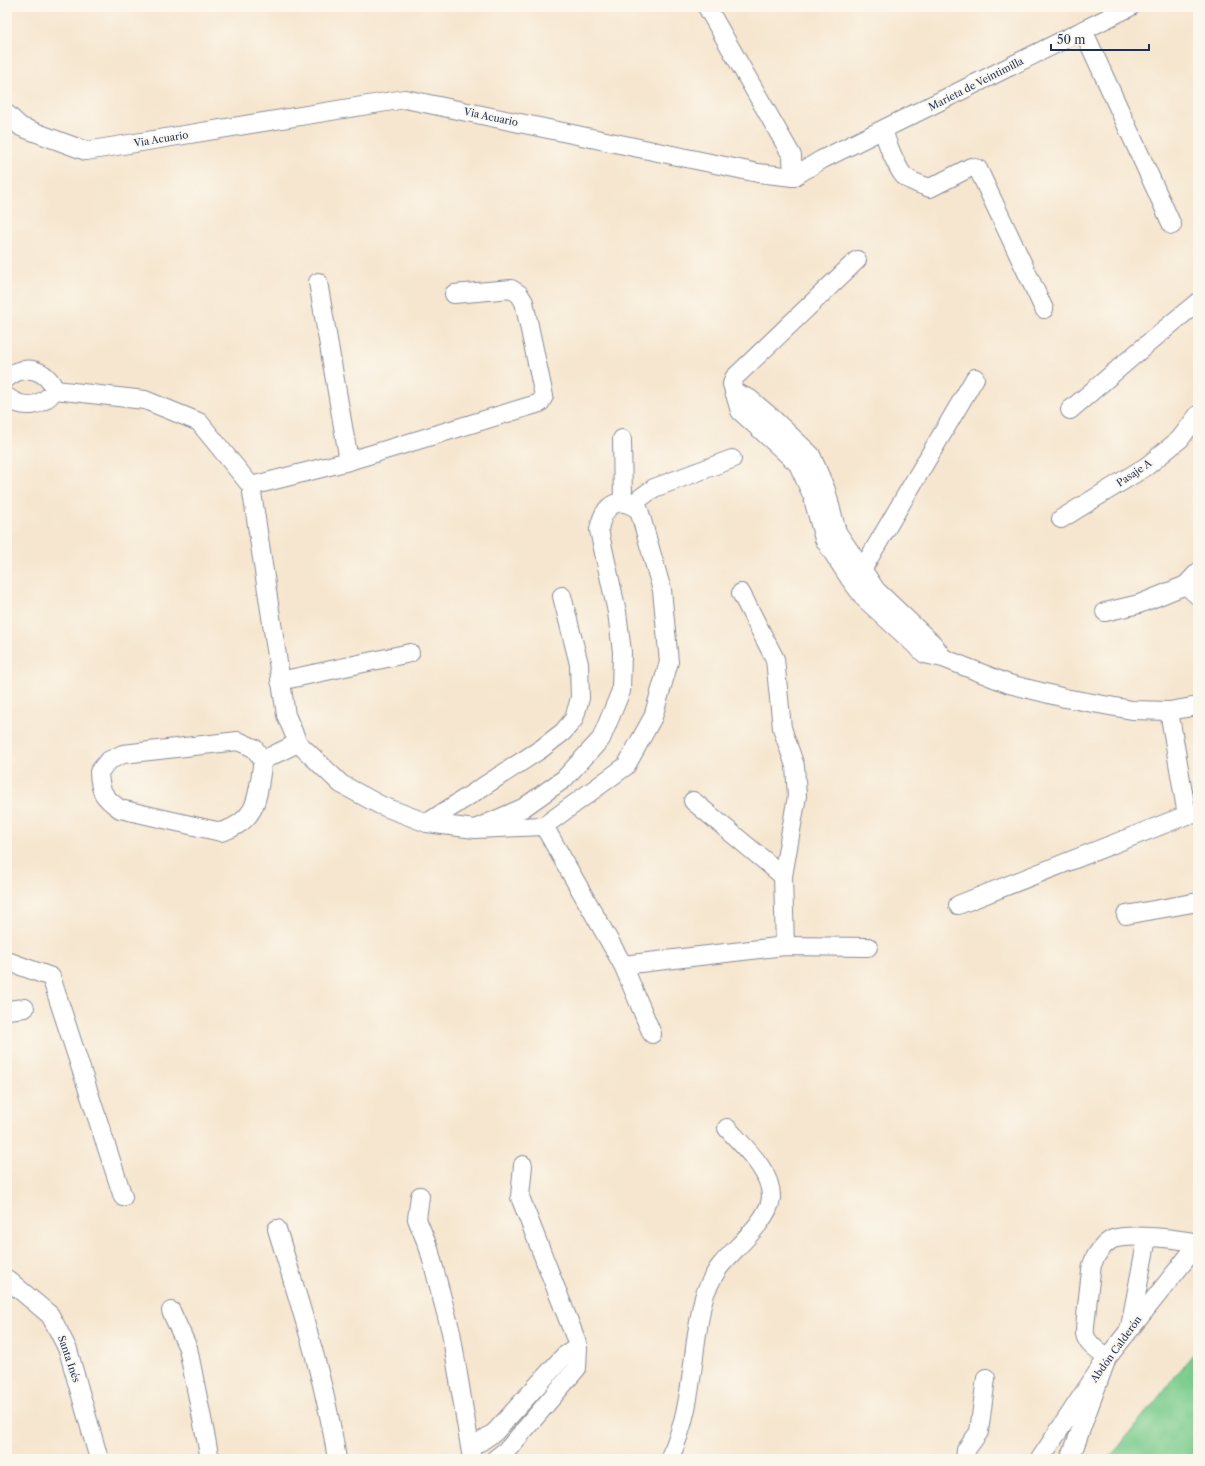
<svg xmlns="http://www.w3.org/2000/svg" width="1205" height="1466" font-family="'Libre Caslon Text',serif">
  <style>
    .green { fill: #7ccc8d; stroke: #4c7e76 }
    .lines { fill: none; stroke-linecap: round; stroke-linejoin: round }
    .minor-casing { stroke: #888a96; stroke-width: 20 }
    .minor { stroke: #fff; stroke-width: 18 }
    .labels { text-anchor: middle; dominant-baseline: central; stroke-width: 4; stroke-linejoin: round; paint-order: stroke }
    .street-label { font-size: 10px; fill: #1b2f5e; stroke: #fbf7ec }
  </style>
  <rect width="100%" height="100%" fill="#fbf7ec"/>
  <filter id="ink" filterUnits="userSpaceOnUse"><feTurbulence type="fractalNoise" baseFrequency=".025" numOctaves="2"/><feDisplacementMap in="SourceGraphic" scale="8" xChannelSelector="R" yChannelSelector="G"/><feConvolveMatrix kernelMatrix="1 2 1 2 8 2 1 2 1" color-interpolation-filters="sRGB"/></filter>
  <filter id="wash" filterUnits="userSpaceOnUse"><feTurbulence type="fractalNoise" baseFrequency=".012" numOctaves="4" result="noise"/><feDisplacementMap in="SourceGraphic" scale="16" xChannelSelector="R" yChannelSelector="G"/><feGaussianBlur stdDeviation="0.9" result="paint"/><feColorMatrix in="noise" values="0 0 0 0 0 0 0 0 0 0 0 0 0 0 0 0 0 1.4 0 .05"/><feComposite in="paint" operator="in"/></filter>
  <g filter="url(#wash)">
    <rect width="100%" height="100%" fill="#f6e6cf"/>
    <path class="green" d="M1198 1348V1459H1109Z"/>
  </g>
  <g filter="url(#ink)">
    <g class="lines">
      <defs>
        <g id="minor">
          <path d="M707 7 792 156 793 177"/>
          <path d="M1083 30 1172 225"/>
          <path d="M7 114 21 127 86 151 405 99 758 173 793 177"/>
          <path d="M884 130C885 140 897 168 904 176 911 182 921 185 930 188L971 167 978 169 1044 309"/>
          <path d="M793 177 821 160 1130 7"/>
          <path d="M857 260 734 378 732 384 740 411 798 464 812 495 824 539 850 579 865 599 925 654 943 658 1009 684 1065 698 1132 710 1169 711 1198 706"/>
          <path d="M318 282 349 461"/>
          <path d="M7 378C25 363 46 369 55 390"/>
          <path d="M55 390 145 400 199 422 251 486 286 715 298 743 341 784 380 805 427 823 475 829 544 826 626 766 653 717 669 662 662 590 639 510C617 494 603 506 599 530L617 612 622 652 621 691 601 739 564 779 523 808 475 829"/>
          <path d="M734 392 750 399 770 416 811 455 826 490 837 532 876 590 934 645 943 658"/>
          <path d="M7 397C24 410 42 407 55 390"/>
          <path d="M1070 410C1113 374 1154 337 1198 302"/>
          <path d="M622 439 623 502"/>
          <path d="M251 486 349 461 540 403 544 396 524 302 519 294 511 289 454 294"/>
          <path d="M632 504 654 488 732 459"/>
          <path d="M1061 519 1147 466 1180 439 1198 415"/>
          <path d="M862 570 975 378"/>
          <path d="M1198 572 1186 585 1198 596"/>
          <path d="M741 593 775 659 782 728 795 766 797 796 783 876 785 946"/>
          <path d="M1105 612 1139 604 1186 585"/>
          <path d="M280 681 410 653"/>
          <path d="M1169 711 1187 815 1198 814"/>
          <path d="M238 741 254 748 263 760C257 795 260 820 221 832L120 809C103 797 100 792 99 772L108 761 123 754Z"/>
          <path d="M263 760 298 743"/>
          <path d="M693 801 783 876"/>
          <path d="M427 823 541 749 563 732 574 719 580 698 579 664 562 596"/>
          <path d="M544 826 623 965 652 1034"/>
          <path d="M958 905 1187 815"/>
          <path d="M1126 915 1198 902"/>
          <path d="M7 961 51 977 123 1197"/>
          <path d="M623 965 785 946 868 947"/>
          <path d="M7 1010 25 1008"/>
          <path d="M420 1196 417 1219 429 1249 451 1332 472 1459"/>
          <path d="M277 1229C300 1305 325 1380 337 1459"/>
          <path d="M7 1279 50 1315 58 1330 68 1350 99 1459"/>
          <path d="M171 1311 188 1348 210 1459"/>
          <path d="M1130 1327 1147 1238"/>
          <path d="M470 1445 480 1442 495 1432 564 1356 578 1347"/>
          <path d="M495 1459 509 1448 577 1368 578 1347 575 1337 520 1197 523 1165"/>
          <path d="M669 1459C689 1419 691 1376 697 1333 700 1319 701 1301 707 1289 711 1281 715 1272 721 1265 735 1248 769 1220 771 1198 772 1171 743 1146 727 1128"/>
          <path d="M965 1459 966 1450 979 1432 986 1378"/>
          <path d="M1040 1459 1107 1358 1198 1244"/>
          <path d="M1070 1459 1107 1358C1100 1352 1087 1345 1085 1334 1084 1330 1091 1270 1092 1265 1095 1255 1104 1243 1113 1239 1130 1233 1179 1239 1198 1243"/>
        </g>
      </defs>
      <use href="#minor" class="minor-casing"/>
      <use href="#minor" class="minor"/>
    </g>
  </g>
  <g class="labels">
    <g class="street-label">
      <text transform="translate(976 84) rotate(-27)">Marieta de Veintimilla</text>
      <text transform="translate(491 117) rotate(12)">Via Acuario</text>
      <text transform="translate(161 139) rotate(-9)">Via Acuario</text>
      <text transform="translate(1134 473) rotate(-34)">Pasaje A</text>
      <text transform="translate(1116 1349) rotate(-54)">Abdón Calderón</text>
      <text transform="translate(69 1359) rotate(71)">Santa Inés</text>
    </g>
  </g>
  <rect width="1205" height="1466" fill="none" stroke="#fbf7ec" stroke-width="24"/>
  <path d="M1051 44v6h98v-6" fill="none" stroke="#1b2f5e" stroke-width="2"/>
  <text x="1057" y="44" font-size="12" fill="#1b2f5e" stroke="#fbf7ec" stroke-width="3" paint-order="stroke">50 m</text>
</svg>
